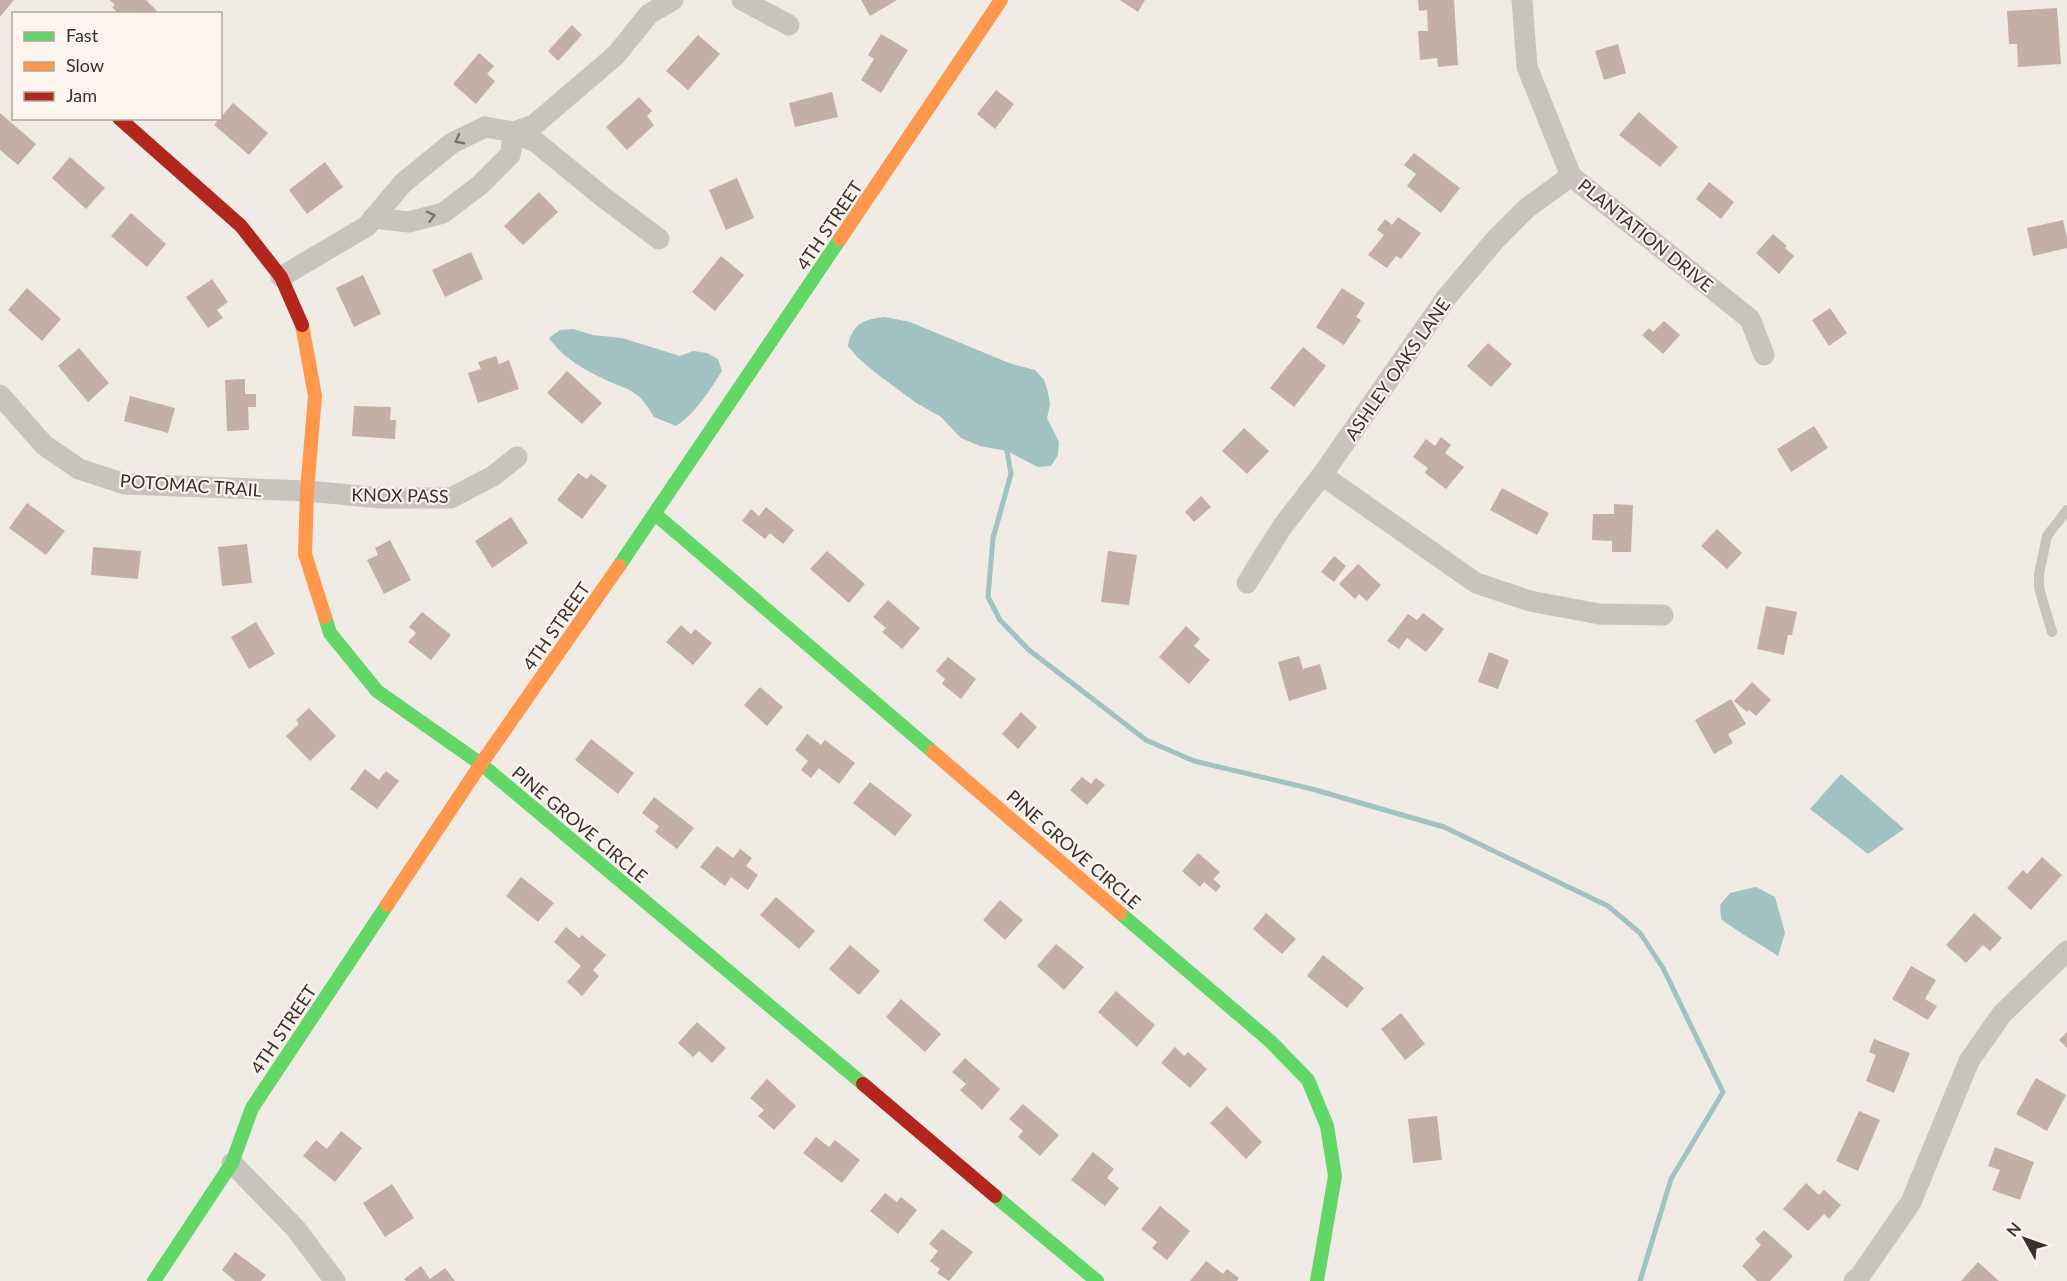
<svg xmlns="http://www.w3.org/2000/svg" width="2067" height="1281" font-family="Lato,sans-serif">
  <style>
    .water { fill: #a1c2c1 }
    .lines { fill: none; stroke-linecap: round; stroke-linejoin: round }
    .stream { stroke: #a1c2c1; stroke-width: 5 }
    .building { fill: #c3afa7 }
    .lane { stroke: #c9c3be; stroke-width: 10 }
    .street { stroke: #c9c3be; stroke-width: 21 }
    .fast { stroke: #63d668; stroke-width: 14 }
    .slow { stroke: #ff974d; stroke-width: 14 }
    .jam { stroke: #b3261e; stroke-width: 14 }
    .oneway { stroke: #7b726d }
    .labels { text-anchor: middle; dominant-baseline: central; stroke-width: 4.5; stroke-linejoin: round; paint-order: stroke }
    .street-label { font-size: 18px; fill: #3b302b; stroke: #fbf5ee }
  </style>
  <rect width="100%" height="100%" fill="#f0ebe5"/>
  <g class="water">
    <path d="M885 317 910 322 1009 363 1035 370 1044 380 1048 392 1050 405 1047 418 1059 442 1058 455 1051 466 1038 467 1007 451 980 446 961 438 941 417 915 402 877 374 857 357 848 346C852 324 864 319 885 317Z"/>
    <path d="M573 329 593 335 622 338 680 356 693 351 707 353 718 359 722 371C709 391 696 413 676 426L654 417C649 409 645 401 637 395 627 387 615 385 604 379 583 369 562 357 549 338L560 330Z"/>
    <path d="M1841 774 1904 829 1868 854 1810 809Z"/>
    <path d="M1756 887 1775 897 1785 933 1778 956C1759 943 1739 933 1721 919L1720 905 1730 893Z"/>
  </g>
  <g class="lines">
    <path class="stream" d="M1007 451 1011 474 993 538 988 597 1000 620 1029 650 1146 740 1194 761 1312 789 1444 827 1608 906 1640 933 1663 968 1723 1092 1671 1179 1640 1281"/>
  </g>
  <g class="building">
    <path d="M0 0H14L0 17Z"/>
    <path d="M110 0H146L158 12 156 14H119L112 7 115 5Z"/>
    <path d="M861 0H897L870 16Z"/>
    <path d="M1120 0H1145L1138 12Z"/>
    <path d="M1418 0H1454L1458 65 1438 67 1437 58 1420 60 1418 31H1428L1427 10 1419 11Z"/>
    <path d="M2057 8 2061 64 2018 67 2017 44H2009L2007 11Z"/>
    <path d="M572 25 582 35 558 61 548 51Z"/>
    <path d="M881 34 908 50 881 93 861 80 874 59 868 55Z"/>
    <path d="M698 35 720 54 688 90 666 71Z"/>
    <path d="M1618 44 1626 73 1604 80 1595 51Z"/>
    <path d="M479 53 494 66 487 74 495 81 476 104 453 84Z"/>
    <path d="M996 90 1014 104 995 129 977 114Z"/>
    <path d="M832 92 838 117 795 127 789 103Z"/>
    <path d="M639 97 652 111 647 116 654 125 627 150 606 127Z"/>
    <path d="M233 103 268 133 249 155 214 125Z"/>
    <path d="M1639 112 1678 147 1660 167 1619 135Z"/>
    <path d="M0 113 36 144 18 165 0 150Z"/>
    <path d="M1414 153 1460 188 1441 213 1407 186 1416 174 1404 165Z"/>
    <path d="M70 157 105 188 86 209 52 178Z"/>
    <path d="M325 162 343 187 307 214 289 190Z"/>
    <path d="M737 178 754 218 726 230 709 190Z"/>
    <path d="M1709 182 1734 202 1721 219 1696 199Z"/>
    <path d="M539 192 558 212 523 245 504 226Z"/>
    <path d="M131 213 166 244 147 267 111 236Z"/>
    <path d="M1398 217 1421 233 1401 259 1396 256 1387 268 1368 255 1384 235 1377 230 1385 219 1392 225Z"/>
    <path d="M2063 220 2067 238V248L2033 256 2027 228Z"/>
    <path d="M1773 234 1787 246 1785 248 1794 256 1779 274 1756 253Z"/>
    <path d="M471 252 483 279 445 297 432 270Z"/>
    <path d="M721 256 744 275 715 311 692 292Z"/>
    <path d="M363 275 381 314 354 327 336 288Z"/>
    <path d="M212 279 228 302 217 310 223 318 208 328 186 297Z"/>
    <path d="M27 288 61 319 42 341 8 310Z"/>
    <path d="M1342 288 1365 303 1356 317 1361 320 1344 345 1316 327Z"/>
    <path d="M1830 308 1847 333 1829 346 1812 320Z"/>
    <path d="M1664 321 1680 335 1663 354 1642 335 1649 328 1653 332Z"/>
    <path d="M1488 343 1512 364 1491 387 1467 366Z"/>
    <path d="M1303 347 1326 366 1294 407 1270 388Z"/>
    <path d="M79 348 109 383 88 402 58 366Z"/>
    <path d="M496 356 499 364 509 360 519 389 478 403 468 373 481 369 478 362Z"/>
    <path d="M567 371 602 403 582 424 547 393Z"/>
    <path d="M245 379V394H256V407H248L249 430 227 431 225 380Z"/>
    <path d="M130 396 175 408 168 433 124 421Z"/>
    <path d="M354 406 391 407 390 420H396L395 439 352 436Z"/>
    <path d="M1814 426 1828 448 1791 472 1777 449Z"/>
    <path d="M1244 428 1269 451 1247 474 1222 451Z"/>
    <path d="M1441 437 1451 445 1445 453 1464 467 1446 489 1425 473 1428 468 1413 457 1426 439 1435 446Z"/>
    <path d="M578 473 587 479 591 474 607 486 582 519 557 500Z"/>
    <path d="M1502 488 1549 513 1537 535 1490 510Z"/>
    <path d="M1201 496 1211 507 1194 522 1185 512Z"/>
    <path d="M27 503 65 531 46 555 9 528Z"/>
    <path d="M1614 504 1633 505 1631 552H1612V541L1592 540 1593 514H1614Z"/>
    <path d="M766 507 794 530 783 544 770 533 765 539 742 521 751 509 759 516Z"/>
    <path d="M511 517 528 543 492 568 475 541Z"/>
    <path d="M1717 529 1742 553 1727 569 1701 546Z"/>
    <path d="M390 540 411 580 384 594 367 560 378 555 375 548Z"/>
    <path d="M247 544 252 583 222 586 218 547Z"/>
    <path d="M93 547 141 551 138 579 91 575Z"/>
    <path d="M827 551 865 584 849 603 810 569Z"/>
    <path d="M1108 551 1137 555 1129 605 1101 602Z"/>
    <path d="M1334 556 1346 566 1334 582 1321 572Z"/>
    <path d="M1358 564 1381 585 1367 601 1359 594 1355 599 1339 584Z"/>
    <path d="M888 600 920 628 902 649 882 632 886 628 873 617Z"/>
    <path d="M1766 606 1797 612 1792 635H1788L1784 655 1757 649Z"/>
    <path d="M422 612 451 635 431 660 408 642 416 633 409 627Z"/>
    <path d="M1423 613 1444 629 1426 652 1407 638 1399 649 1387 641 1408 614 1417 620Z"/>
    <path d="M256 622 275 654 249 669 231 637Z"/>
    <path d="M681 625 691 634 695 629 712 643 693 665 666 642Z"/>
    <path d="M1186 626 1200 639 1194 646 1210 660 1189 684 1159 657Z"/>
    <path d="M1489 652 1509 660 1498 689 1478 682Z"/>
    <path d="M1299 656 1303 669 1320 664 1327 689 1289 701 1278 662Z"/>
    <path d="M948 657 976 679 961 699 942 684 945 679 936 671Z"/>
    <path d="M1752 682 1771 700 1756 716 1749 710 1747 712 1734 701Z"/>
    <path d="M760 687 783 707 767 726 744 705Z"/>
    <path d="M1731 699 1746 724 1728 734 1733 743 1714 754 1695 720Z"/>
    <path d="M309 708 336 736 310 761 286 736 299 724 296 720Z"/>
    <path d="M1021 712 1037 727 1018 749 1002 734Z"/>
    <path d="M807 734 821 745 825 740 855 763 839 784 819 768 811 778 801 770 808 761 795 750Z"/>
    <path d="M591 739 634 773 618 794 575 760Z"/>
    <path d="M365 769 379 780 386 771 399 781 377 809 350 789Z"/>
    <path d="M1082 777 1091 784 1096 778 1105 785 1087 805 1070 790Z"/>
    <path d="M870 782 912 815 895 836 853 803Z"/>
    <path d="M654 797 694 828 677 849 655 832 659 826 642 813Z"/>
    <path d="M717 846 733 858 740 849 752 858 746 866 758 875 748 890 731 877 725 886 700 867Z"/>
    <path d="M1198 853 1220 872 1213 879 1221 886 1216 892 1204 882 1200 887 1182 871Z"/>
    <path d="M2042 857 2062 875 2031 910 2007 888 2023 870 2027 874Z"/>
    <path d="M521 877 554 903 538 922 506 896Z"/>
    <path d="M776 897 815 931 799 949 760 915Z"/>
    <path d="M1000 900 1023 920 1005 940 983 920Z"/>
    <path d="M1266 913 1296 939 1282 954 1253 929Z"/>
    <path d="M1974 913 2002 938 1990 951 1983 945 1966 963 1946 945Z"/>
    <path d="M566 927 579 938 582 935 606 955 593 970 599 976 582 996 567 982 581 966 554 942Z"/>
    <path d="M1056 944 1084 967 1064 990 1037 966Z"/>
    <path d="M850 945 880 971 859 995 829 969Z"/>
    <path d="M1323 955 1364 988 1347 1008 1307 976Z"/>
    <path d="M1911 966 1936 980 1925 999 1937 1006 1928 1020 1892 999Z"/>
    <path d="M1116 991 1155 1025 1137 1047 1098 1012Z"/>
    <path d="M901 999 941 1034 925 1052 886 1017Z"/>
    <path d="M1401 1013 1425 1044 1405 1060 1381 1029Z"/>
    <path d="M697 1022 726 1048 712 1063 699 1051 693 1057 678 1043Z"/>
    <path d="M2067 1032V1048L2059 1040Z"/>
    <path d="M1874 1039 1910 1053 1894 1093 1866 1081 1876 1055 1869 1052Z"/>
    <path d="M1175 1047 1184 1056 1188 1052 1207 1069 1190 1088 1161 1063Z"/>
    <path d="M965 1058 1000 1089 982 1110 960 1090 966 1084 952 1072Z"/>
    <path d="M2036 1078 2066 1095 2047 1131 2016 1114Z"/>
    <path d="M767 1079 796 1106 774 1130 758 1116 764 1110 750 1098Z"/>
    <path d="M1023 1104 1059 1135 1040 1156 1018 1137 1023 1131 1009 1119Z"/>
    <path d="M1227 1106 1262 1142 1246 1159 1210 1123Z"/>
    <path d="M1859 1111 1880 1120 1858 1171 1836 1161Z"/>
    <path d="M1437 1116 1442 1160 1413 1163 1408 1119Z"/>
    <path d="M341 1131 362 1148 335 1182 303 1156 316 1140 327 1149Z"/>
    <path d="M816 1137 829 1147 835 1140 860 1160 842 1183 803 1153Z"/>
    <path d="M1995 1147 2034 1162 2020 1200 1992 1190 2000 1170 1988 1166Z"/>
    <path d="M1093 1152 1114 1169 1107 1178 1119 1188 1105 1206 1071 1180Z"/>
    <path d="M1806 1183 1819 1195 1824 1190 1841 1205 1829 1219 1824 1214 1808 1231 1783 1209Z"/>
    <path d="M392 1184 414 1218 385 1237 363 1203Z"/>
    <path d="M885 1193 897 1202 901 1197 917 1210 898 1234 870 1211Z"/>
    <path d="M1160 1206 1190 1231 1167 1260 1152 1248 1157 1242 1141 1229Z"/>
    <path d="M942 1229 973 1252 949 1281 937 1273 940 1269 930 1261 938 1251 929 1244Z"/>
    <path d="M1764 1230 1793 1256 1770 1281H1757L1742 1266 1761 1245 1755 1239Z"/>
    <path d="M235 1252 266 1275 261 1281H235L222 1270Z"/>
    <path d="M1206 1261 1223 1274 1227 1269 1239 1278 1237 1281H1190Z"/>
    <path d="M1978 1262 1999 1281H1961Z"/>
    <path d="M421 1266 430 1279 445 1268 455 1281H406L404 1279Z"/>
  </g>
  <g class="lines">
    <path class="lane" d="M2052 632 2039 588V574L2047 536 2067 510"/>
    <g class="street">
      <path d="M742 0 789 25"/>
      <path d="M1522 0 1527 67 1571 176 1750 319 1764 355"/>
      <path d="M514 132 537 143 603 197 659 239"/>
      <path d="M373 218 409 222 443 213 480 185 510 155 514 132"/>
      <path d="M281 277 367 226 403 183 452 143 485 127 514 132 534 125 616 55 649 14 673 0"/>
      <path d="M0 395 44 445 79 469 125 484 307 491 381 498H451L493 476 517 457"/>
      <path d="M1322 475 1476 583 1530 601 1599 614 1663 615"/>
      <path d="M1247 583 1282 527 1322 475 1446 298 1495 240 1527 208 1571 176"/>
      <path d="M232 1163 296 1229 335 1281"/>
      <path d="M1854 1281 1860 1276 1911 1202 1969 1061 2002 1014 2067 951"/>
    </g>
    <g class="fast">
      <path d="M655 514 933 752"/>
      <path d="M619 566 840 239"/>
      <path d="M325 617 330 633 377 691 481 764 863 1084"/>
      <path d="M1120 913 1270 1041 1308 1080 1327 1126 1335 1176 1317 1281"/>
      <path d="M995 1196 1097 1281"/>
      <path d="M154 1281 232 1163 252 1108 387 905"/>
    </g>
    <g class="slow">
      <path d="M840 239 1001 0"/>
      <path d="M302 325 315 396 307 491 305 554 325 617"/>
      <path d="M933 752 1120 913"/>
      <path d="M387 905 481 764 619 566"/>
    </g>
    <g class="jam">
      <path d="M119 118 241 226 281 277 302 325"/>
      <path d="M863 1084 995 1196"/>
    </g>
  </g>
  <defs><path id="oneway-chevron" d="M-2-3.5L2.5 0L-2 3.5" fill="none" stroke-width="1.6" stroke-linecap="round" stroke-linejoin="round" transform="scale(1.5)"/></defs>
  <g class="oneway">
    <use href="#oneway-chevron" transform="translate(459 140) rotate(152)"/>
    <use href="#oneway-chevron" transform="translate(431 216) rotate(-15)"/>
  </g>
  <g class="labels">
    <g class="street-label">
      <text transform="translate(829 225) rotate(-56)">4TH STREET</text>
      <text transform="translate(1646 235) rotate(39)">PLANTATION DRIVE</text>
      <text transform="translate(1397 369) rotate(-55)">ASHLEY OAKS LANE</text>
      <text transform="translate(191 485) rotate(4)">POTOMAC TRAIL</text>
      <text transform="translate(400 495) rotate(1)">KNOX PASS</text>
      <text transform="translate(556 626) rotate(-55)">4TH STREET</text>
      <text transform="translate(580 824) rotate(40)">PINE GROVE CIRCLE</text>
      <text transform="translate(1074 849) rotate(41)">PINE GROVE CIRCLE</text>
      <text transform="translate(283 1029) rotate(-56)">4TH STREET</text>
    </g>
  </g>
  <rect x="12" y="12" width="210" height="108" fill="#fbf5ee" stroke="#aea6a0" stroke-width="1.5"/>
  <rect x="24" y="32" width="30" height="9" fill="#63d668" stroke="#aea6a0" stroke-width="1.5"/>
  <text x="66" y="42" font-size="18" fill="#3b302b">Fast</text>
  <rect x="24" y="62" width="30" height="9" fill="#ff974d" stroke="#aea6a0" stroke-width="1.5"/>
  <text x="66" y="72" font-size="18" fill="#3b302b">Slow</text>
  <rect x="24" y="92" width="30" height="9" fill="#b3261e" stroke="#aea6a0" stroke-width="1.5"/>
  <text x="66" y="102" font-size="18" fill="#3b302b">Jam</text>
  <g transform="translate(2025 1239) rotate(310)" stroke="#fbf5ee" stroke-width="4.5" paint-order="stroke">
  <path d="M0-4.5L10 22L0 15L-10 22Z" fill="#3b302b"/>
  <text y="-9" font-size="16" font-weight="bold" text-anchor="middle" fill="#3b302b">N</text>
  </g>
</svg>
